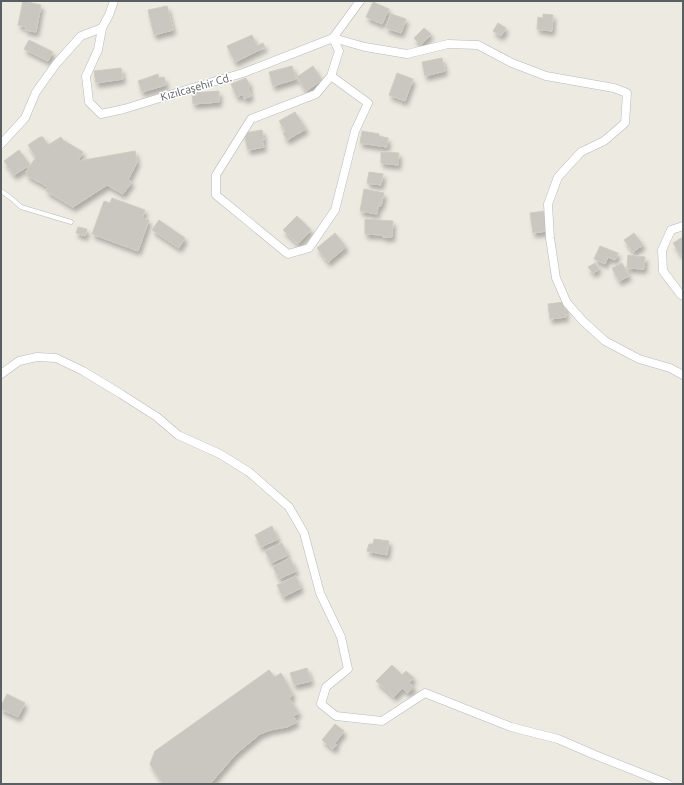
<svg xmlns="http://www.w3.org/2000/svg" width="684" height="785" font-family="Ubuntu,sans-serif">
  <style>
    .building { fill: #cac7c0; stroke: #d2cbbf; filter: url(#shadow) }
    .lines { fill: none; stroke-linecap: round; stroke-linejoin: round }
    .lane-casing { stroke: #b6b9be; stroke-width: 5 }
    .street-casing { stroke: #b6b9be; stroke-width: 9 }
    .lane { stroke: #fff; stroke-width: 4 }
    .street { stroke: #fff; stroke-width: 8 }
    .labels { text-anchor: middle; dominant-baseline: central; stroke-width: 3; stroke-linejoin: round; paint-order: stroke }
    .street-label { font-size: 11px; fill: #595e63; stroke: #fff }
  </style>
  <defs>
    <filter id="shadow"><feDropShadow dx="2.5" dy="4.5" stdDeviation="2" flood-color="#0004"/></filter>
  </defs>
  <rect width="100%" height="100%" fill="#edeae1"/>
  <g class="building">
    <path d="M23 1 41 5 36 32 25 30 26 27 18 25Z"/>
    <path d="M373 2 389 9 382 24 366 17Z"/>
    <path d="M167 6 173 30 154 35 148 10Z"/>
    <path d="M391 14 406 19 401 33 386 28Z"/>
    <path d="M543 14 553 15 552 31 537 29 538 17 543 18Z"/>
    <path d="M498 23 506 28 501 36 493 31Z"/>
    <path d="M424 28 431 34 421 45 414 38Z"/>
    <path d="M252 35 257 46 263 43 265 47 235 62 227 46Z"/>
    <path d="M29 40 53 52 48 61 24 49Z"/>
    <path d="M442 58 445 71 425 76 422 62Z"/>
    <path d="M292 66 296 79 273 86 269 72Z"/>
    <path d="M313 66 322 80 306 91 297 77Z"/>
    <path d="M121 68 123 79 96 83 94 71Z"/>
    <path d="M397 73 413 79 405 101 389 95Z"/>
    <path d="M158 74 159 78 164 77 166 85 142 92 138 81Z"/>
    <path d="M246 78 250 86 248 87 251 96 244 99 243 94 237 97 231 84Z"/>
    <path d="M219 91V102L193 104 192 93Z"/>
    <path d="M295 112 306 129 287 140 283 133 286 132 279 121Z"/>
    <path d="M262 130 264 140H262L264 147 248 150 244 133Z"/>
    <path d="M362 131 379 134V136L388 138 387 147 360 143Z"/>
    <path d="M40 137H43L48 145 61 137 63 140 83 152 78 161 135 151 137 162 128 180 132 182 123 194 107 185 73 207 46 191 48 187 28 176 26 172 36 157 28 145Z"/>
    <path d="M19 150 30 165 14 175 4 161Z"/>
    <path d="M381 152 399 153 398 165 381 163Z"/>
    <path d="M369 172 383 174 381 185 367 183Z"/>
    <path d="M364 189 384 193 381 206H378L377 214 360 211Z"/>
    <path d="M112 198 145 210 142 218 149 220 138 251 92 234 104 201 110 203Z"/>
    <path d="M544 211 547 231 533 233 530 213Z"/>
    <path d="M297 216 311 230 298 244 283 230Z"/>
    <path d="M365 219 393 221 392 237H383V235L365 234Z"/>
    <path d="M159 220 185 238 179 248 152 230Z"/>
    <path d="M78 227 87 229 85 236 76 233Z"/>
    <path d="M335 233 346 247 328 262 317 248Z"/>
    <path d="M634 233 643 245 633 252 624 240Z"/>
    <path d="M683 237V254L681 255 673 243Z"/>
    <path d="M600 246 618 253 615 260 608 257 605 264 594 259Z"/>
    <path d="M628 255 645 257 644 269 627 268Z"/>
    <path d="M595 263 599 269 593 273 588 267Z"/>
    <path d="M622 263 629 276 619 281 612 268Z"/>
    <path d="M564 302 566 317 550 319 548 304Z"/>
    <path d="M272 526 278 539 261 547 255 535Z"/>
    <path d="M374 539 389 541 387 555 367 551 369 544H373Z"/>
    <path d="M282 543 288 555 271 563 265 551Z"/>
    <path d="M290 558 296 571 279 579 273 567Z"/>
    <path d="M296 576 301 588 283 597 277 585Z"/>
    <path d="M392 665 402 675 406 671 414 678 409 682 414 687 408 693 402 688 394 697 376 681Z"/>
    <path d="M307 668 311 681 294 685 290 673Z"/>
    <path d="M269 670 275 677 281 673 293 695 289 698 299 713 293 716 297 722 287 727 270 730 260 734 236 754 210 784H163L150 764 155 751Z"/>
    <path d="M7 694 25 703 18 717 1 709V706Z"/>
    <path d="M335 724 344 731 335 743 337 745 333 749 322 740Z"/>
  </g>
  <g class="lines">
    <defs>
      <path id="lane" d="M1 191 11 198 21 207 71 222"/>
      <g id="street">
        <path d="M114 1 109 15 102 28 98 50 86 76 89 102 101 114 124 109 189 89 243 73 333 38 360 1"/>
        <path d="M333 38 365 47 407 54 448 44 478 45 512 63 546 76 614 88 627 93 625 123 604 141 581 152 558 177 548 204 550 238 556 278 567 303 583 321 605 341 639 359 670 368 683 375"/>
        <path d="M331 76 368 103 355 131 335 210 309 248 288 254 216 195V175L251 119 316 94 331 76 339 51 333 38"/>
        <path d="M1 144 25 118 36 92 56 64 81 36 102 28"/>
        <path d="M683 226 671 230 662 250 663 271 681 295 683 296"/>
        <path d="M1 374 19 361 37 357 56 358 83 371 121 394 157 417 178 435 220 454 249 472 289 507 304 533 320 593 341 637 348 669 326 687 321 704 336 716 382 721 425 693 511 727 558 739 595 755 668 784"/>
      </g>
    </defs>
    <use href="#lane" class="lane-casing"/>
    <use href="#street" class="street-casing"/>
    <use href="#lane" class="lane"/>
    <use href="#street" class="street"/>
  </g>
  <g class="labels">
    <g class="street-label">
      <text transform="translate(196 87) rotate(-16)">Kızılcaşehir Cd.</text>
    </g>
  </g>
  <rect width="684" height="785" fill="none" stroke="#595e63" stroke-width="4"/>
</svg>
